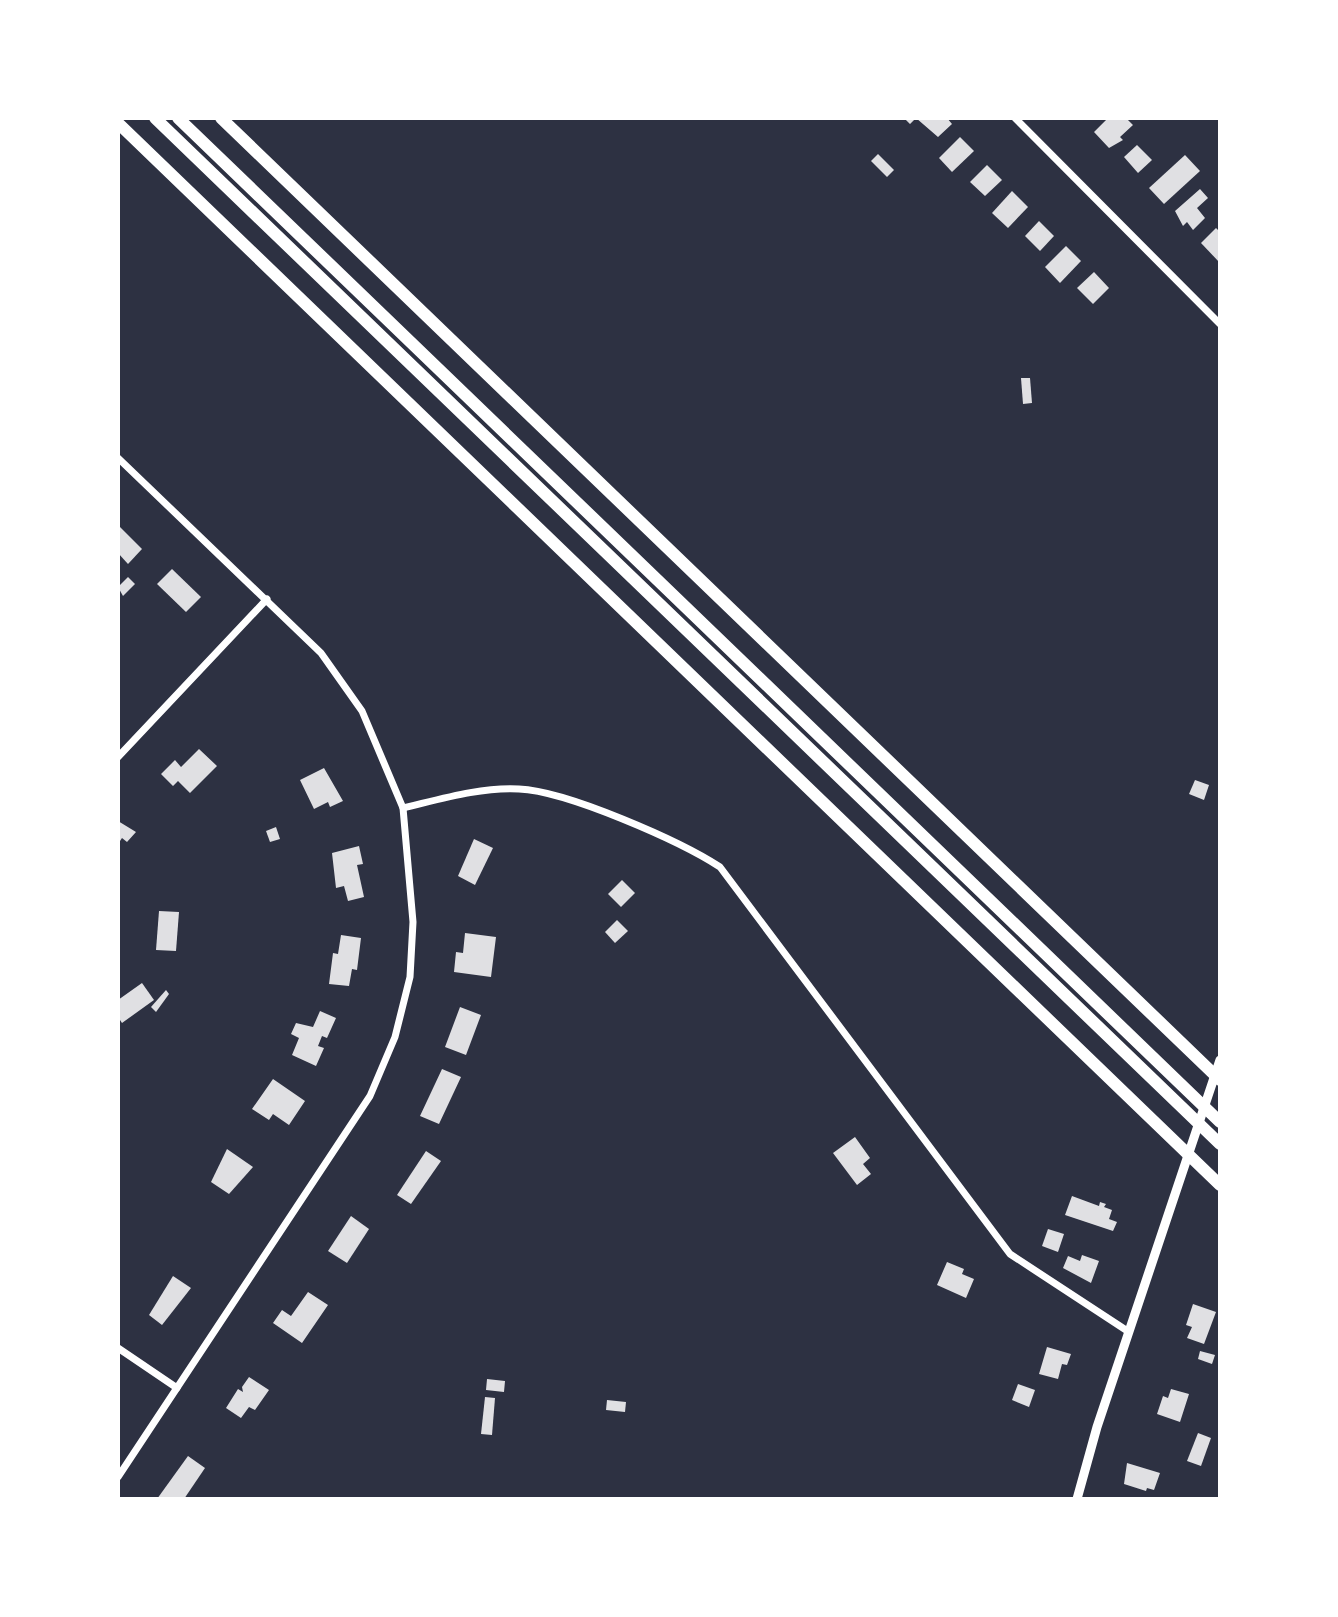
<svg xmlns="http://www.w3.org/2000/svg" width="1338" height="1617" font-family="Merriweather,serif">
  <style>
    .building { fill: #e0e0e3 }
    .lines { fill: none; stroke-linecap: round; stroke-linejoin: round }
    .minor { stroke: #fff; stroke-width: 7 }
    .tertiary { stroke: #fff; stroke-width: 9 }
    .motorway { stroke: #fff; stroke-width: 12 }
  </style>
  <rect width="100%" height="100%" fill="#2d3142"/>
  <g class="building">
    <path d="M904 118H947L952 124 938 137 916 118 910 124Z"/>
    <path d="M1108 118H1126L1133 125 1120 137 1123 140 1109 148 1094 132Z"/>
    <path d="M960 137 974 151 952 172 939 158Z"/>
    <path d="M1137 145 1152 160 1138 173 1124 157Z"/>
    <path d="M878 154 894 170 887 177 871 161Z"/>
    <path d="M1185 155 1200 171 1164 204 1149 188Z"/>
    <path d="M987 165 1002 180 985 196 970 182Z"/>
    <path d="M1200 189 1208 198 1197 208 1205 218 1193 230 1187 222 1183 226 1175 211Z"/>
    <path d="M1012 191 1028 207 1008 228 992 213Z"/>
    <path d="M1039 221 1054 236 1040 251 1025 236Z"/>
    <path d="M1216 228 1220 232V263L1201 243Z"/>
    <path d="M1066 246 1081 261 1060 283 1045 267Z"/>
    <path d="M1094 272 1109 288 1093 304 1077 288Z"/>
    <path d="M1021 378H1030L1032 403 1023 404Z"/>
    <path d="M118 525 142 549 128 564 118 553Z"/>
    <path d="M172 569 201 597 186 612 157 584Z"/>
    <path d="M128 577 135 584 123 596 118 587Z"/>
    <path d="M199 749 217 766 190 793 178 781 173 786 161 774 175 760 181 767Z"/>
    <path d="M324 768 343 801 330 807 328 802 314 809 300 780Z"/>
    <path d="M1195 780 1209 785 1204 800 1189 794Z"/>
    <path d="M118 821 136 832 127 842 122 838 118 844Z"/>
    <path d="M276 827 280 839 270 842 266 831Z"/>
    <path d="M474 839 493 848 475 885 458 876Z"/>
    <path d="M359 846 363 864 357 865 364 897 348 901 344 886 336 888 332 853Z"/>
    <path d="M622 880 635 893 621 907 608 894Z"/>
    <path d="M159 911 179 912 176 951 156 950Z"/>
    <path d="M617 920 628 931 615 943 605 932Z"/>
    <path d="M465 933 496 937 491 977 454 972 456 952 463 953Z"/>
    <path d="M341 935 361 938 357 970 352 969 349 986 329 984 333 953 338 954Z"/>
    <path d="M142 983 154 1000 122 1023 118 1017V1000Z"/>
    <path d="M166 990 169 994 156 1012 151 1007Z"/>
    <path d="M460 1007 481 1015 466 1055 445 1047Z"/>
    <path d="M320 1011 336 1018 327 1038 322 1036 318 1046 324 1048 316 1066 292 1055 299 1038 291 1034 296 1023 313 1027Z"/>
    <path d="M442 1069 461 1077 439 1124 420 1116Z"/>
    <path d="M273 1079 305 1101 289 1125 273 1114 269 1120 252 1109Z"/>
    <path d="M855 1137 870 1158 863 1164 871 1174 857 1185 833 1153Z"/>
    <path d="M227 1149 253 1167 229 1194 211 1182Z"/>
    <path d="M426 1151 441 1161 411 1204 397 1195Z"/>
    <path d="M1072 1196 1099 1206 1100 1202 1106 1204 1104 1207 1112 1210 1109 1219 1117 1222 1113 1231 1065 1215Z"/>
    <path d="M351 1216 369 1229 347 1263 328 1251Z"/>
    <path d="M1048 1229 1064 1234 1058 1252 1042 1246Z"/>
    <path d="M1082 1255 1099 1261 1091 1283 1063 1268 1068 1256 1080 1261Z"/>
    <path d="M947 1262 964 1269 962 1274 974 1279 966 1298 937 1285Z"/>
    <path d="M173 1276 191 1288 162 1325 149 1315Z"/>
    <path d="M308 1292 328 1305 302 1343 273 1323 282 1310 291 1316Z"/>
    <path d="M1193 1304 1216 1312 1204 1344 1187 1338 1192 1327 1186 1325Z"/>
    <path d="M1047 1347 1071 1354 1067 1365 1062 1364 1058 1379 1039 1374Z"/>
    <path d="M1200 1351 1215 1355 1212 1364 1198 1359Z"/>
    <path d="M249 1377 269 1390 255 1410 249 1407 241 1418 226 1408 238 1389 243 1392 242 1387Z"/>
    <path d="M487 1379 505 1381 504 1392 486 1390Z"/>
    <path d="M1018 1384 1035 1390 1029 1407 1012 1400Z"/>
    <path d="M1171 1389 1189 1394 1180 1422 1157 1414 1163 1396 1168 1398Z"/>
    <path d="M485 1397 495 1398 492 1435 481 1434Z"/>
    <path d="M607 1400 626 1402 625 1412 606 1410Z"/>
    <path d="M1198 1433 1211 1438 1201 1466 1187 1461Z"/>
    <path d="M188 1456 205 1468 184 1499H157Z"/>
    <path d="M1127 1463 1160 1473 1154 1490 1147 1488 1146 1491 1124 1484Z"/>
  </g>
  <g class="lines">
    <g class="minor">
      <path d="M1015 118 1220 324"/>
      <path d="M118 458 321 653 362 711 403 808 413 922 410 977 395 1037 370 1096 118 1477"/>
      <path d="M118 757 267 599"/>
      <path d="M403 808C441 799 480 787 519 789 567 791 680 841 720 867L1010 1254 1129 1332"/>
      <path d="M118 1348 177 1388"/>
    </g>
    <path class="tertiary" d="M1077 1499 1097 1427 1220 1060"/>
    <g class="motorway">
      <path d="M155 118 1220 1144"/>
      <path d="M178 118 1220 1122"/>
      <path d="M221 118 1220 1080"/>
      <path d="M118 123 1220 1185"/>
    </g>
  </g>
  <rect width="1338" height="1617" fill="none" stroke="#ffffff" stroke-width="240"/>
</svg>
